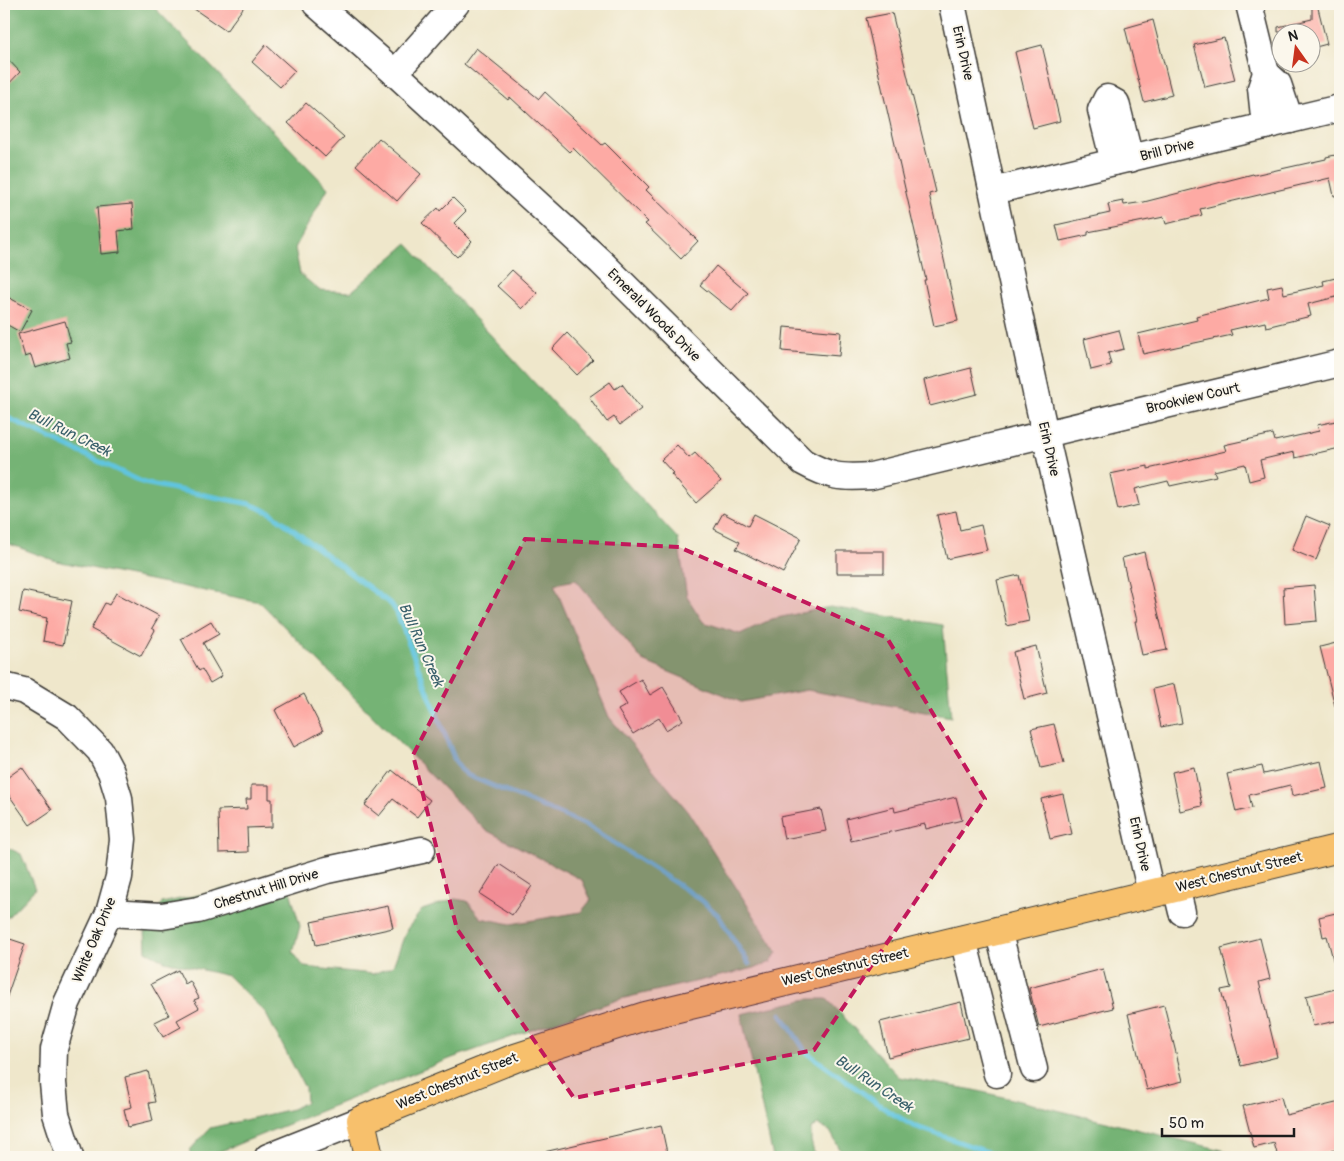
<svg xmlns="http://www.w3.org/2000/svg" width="1344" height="1161" font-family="Pangolin,sans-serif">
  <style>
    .forest { fill: #74b374; stroke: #486848 }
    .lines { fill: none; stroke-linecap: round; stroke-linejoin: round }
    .stream { stroke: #61c4df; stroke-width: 5 }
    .building { fill: #fdaaa4 }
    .minor-casing { stroke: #3c3a36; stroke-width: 29 }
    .major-casing { stroke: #3c3a36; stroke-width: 30 }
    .minor { stroke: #fff; stroke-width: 26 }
    .major { stroke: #f7c06c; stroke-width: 28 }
    .marked { fill: #c2185b; fill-opacity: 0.2; stroke: #c2185b; stroke-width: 4; stroke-dasharray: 10 6; stroke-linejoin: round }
    .labels { text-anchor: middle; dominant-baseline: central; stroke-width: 4; stroke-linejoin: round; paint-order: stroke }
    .street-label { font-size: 14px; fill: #1c1c1c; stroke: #fbf7ec }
    .water-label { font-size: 15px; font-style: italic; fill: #385f6a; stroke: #fbf7ec }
  </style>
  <rect width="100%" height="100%" fill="#fbf7ec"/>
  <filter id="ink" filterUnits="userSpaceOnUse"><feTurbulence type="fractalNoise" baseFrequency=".02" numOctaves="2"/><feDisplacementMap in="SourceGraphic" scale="10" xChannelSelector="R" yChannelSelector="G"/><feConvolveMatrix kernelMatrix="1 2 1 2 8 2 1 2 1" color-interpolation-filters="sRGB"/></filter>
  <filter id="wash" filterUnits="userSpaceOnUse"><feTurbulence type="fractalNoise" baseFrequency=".0096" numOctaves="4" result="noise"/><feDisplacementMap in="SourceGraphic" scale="20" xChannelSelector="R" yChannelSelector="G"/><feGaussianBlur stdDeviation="1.12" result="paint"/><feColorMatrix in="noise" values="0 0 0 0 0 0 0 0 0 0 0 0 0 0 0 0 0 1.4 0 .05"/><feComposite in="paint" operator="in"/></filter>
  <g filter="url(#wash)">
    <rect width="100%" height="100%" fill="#efe7cb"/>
    <g class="forest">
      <path d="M4 4H151L328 188 295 248 300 274 319 290 351 292 407 244 678 539 687 597 703 622 740 634 772 619 830 607 943 625 951 717 807 690 741 702 643 661 576 580 554 584 609 717 687 810 777 952 771 962 759 967 620 999 452 1058 206 1157H190V1150L210 1128 292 1109 306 1102 305 1088 265 1012 228 976 165 961 146 951 145 929 162 903 266 880 290 891 300 926 293 952 304 967 373 974 393 966 407 929 422 910 455 899 467 901 481 918 511 924 581 912 591 900 582 880 484 829 260 602 56 561 4 542Z"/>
      <path d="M4 846 21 854 35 889 4 921Z"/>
      <path d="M808 999H827L899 1077 974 1090 1251 1157H844L830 1131 818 1125 811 1129V1141L815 1157H773L741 1014Z"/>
    </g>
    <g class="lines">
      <g class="stream">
        <path d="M4 416 144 483 250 504 271 513 392 605 397 613 454 758 460 769 467 775 588 826 700 899 718 915 749 964"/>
        <path d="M781 1014 806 1052 888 1111 914 1126 1002 1157"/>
      </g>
    </g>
    <g id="blocks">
      <g class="building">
        <path d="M187 4H246L226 31Z"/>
        <path d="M1312 4H1317L1327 44 1312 48V32H1278V27L1312 19Z"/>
        <path d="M892 13 936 192 929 194 958 321 934 326 924 280H926L866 18Z"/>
        <path d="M1153 20 1172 95 1144 102 1125 28Z"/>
        <path d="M1224 38 1235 80 1205 87 1194 45Z"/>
        <path d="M266 45 295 71 280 87 252 62Z"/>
        <path d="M1042 45 1060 121 1033 128 1015 52Z"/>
        <path d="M476 48 539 99 545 92 602 145 605 143 649 187 646 190 698 241 681 259 645 224 648 222 573 148 569 152 510 97 508 100 464 64Z"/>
        <path d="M4 55 20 72 4 89Z"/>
        <path d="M306 103 344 137 325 157 288 123Z"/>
        <path d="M379 138 421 174 397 201 356 165Z"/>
        <path d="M1340 154V195L1334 196 1330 178 1200 209 1202 215 1166 224 1164 217 1088 232V235L1060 241 1056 225 1110 213 1108 204 1123 201 1124 205 1144 202 1253 174 1254 175 1326 159V157Z"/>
        <path d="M453 198 466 211 454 223 472 241 457 257 422 223 438 208 440 211Z"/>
        <path d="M132 204 134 229 118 231 120 252 101 254 97 207Z"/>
        <path d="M716 266 748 293 732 311 700 285Z"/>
        <path d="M512 270 537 293 522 309 497 286Z"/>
        <path d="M1340 277V296L1308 304 1311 316 1266 327 1265 322 1230 330 1232 335 1143 354 1138 334 1197 320 1196 316 1269 298 1267 288 1282 285 1284 294 1324 285 1323 281Z"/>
        <path d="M4 295 32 310 20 332 4 323Z"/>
        <path d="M65 321 71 342 66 343 70 358 35 368 31 355 25 357 18 334Z"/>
        <path d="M784 327 841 332 839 356 782 351Z"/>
        <path d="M1119 330 1124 349 1108 353 1111 365 1091 370 1084 339Z"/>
        <path d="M567 333 593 360 577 375 552 349Z"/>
        <path d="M971 368 977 394 930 406 924 380Z"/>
        <path d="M610 382 615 389 622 384 641 409 620 425 614 417 607 422 589 397Z"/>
        <path d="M1336 421 1340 440V448L1295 458 1294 452 1260 460 1264 477 1249 481 1245 464 1214 471 1216 476 1170 486 1168 481 1135 489 1139 505 1118 510 1110 474 1148 466V469L1226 451 1224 445 1273 434 1275 441 1319 431 1317 425Z"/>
        <path d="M677 445 689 458 695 453 721 481 696 503 671 474 673 473 661 460Z"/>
        <path d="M956 511 960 530 981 525 987 550 947 559 937 515Z"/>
        <path d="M723 513 748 526 754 514 801 538 783 573 736 549 740 542 714 529Z"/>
        <path d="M1306 516 1330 526 1316 560 1292 550Z"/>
        <rect x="837" y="551" width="47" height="22"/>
        <path d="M1144 552 1167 650 1142 655 1135 621H1137L1122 558Z"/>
        <path d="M1019 575 1029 621 1007 626 997 580Z"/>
        <path d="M1314 585 1317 621 1285 624 1283 588Z"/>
        <path d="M23 591 72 601 63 645 43 641 47 618 19 612Z"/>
        <path d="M116 593 159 616 152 628 155 630 141 656 91 629 105 603 109 605Z"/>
        <path d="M211 621 219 634 203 643 222 676 210 683 202 669 199 671 181 639Z"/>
        <path d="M1340 642V705L1335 706 1320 647Z"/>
        <path d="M1036 646 1047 693 1024 699 1013 652Z"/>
        <path d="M641 679 650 695 663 687 683 720 666 730 659 718 633 734 618 710 627 705 619 692Z"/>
        <path d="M1174 684 1182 723 1161 727 1153 689Z"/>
        <path d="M304 694 323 731 294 747 275 710Z"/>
        <path d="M1054 724 1064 763 1041 768 1031 729Z"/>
        <path d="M1321 761 1327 788 1292 796 1290 785 1249 795 1252 808 1236 812 1227 774 1262 766 1264 774Z"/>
        <path d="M22 767 52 810 30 825 4 788V780Z"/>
        <path d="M1194 767 1202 806 1180 811 1172 772Z"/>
        <path d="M392 770 430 800 417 817 393 799 379 816 365 805Z"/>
        <path d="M251 785H269V799H272V827L247 828 248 852 219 853 218 810 247 809 246 799H251Z"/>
        <path d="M1063 794 1072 834 1050 839 1041 799Z"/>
        <path d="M956 797 962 820 926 829 925 824 851 841 846 819 894 807 895 812Z"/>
        <path d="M821 809 826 831 784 839 780 817Z"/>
        <path d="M499 864 532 886 512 915 480 894Z"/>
        <path d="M388 906 393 928 316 945 311 922Z"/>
        <path d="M1340 912V966L1335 967 1327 936 1323 937 1319 917Z"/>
        <path d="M4 937 25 944 6 999H4Z"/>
        <path d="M1260 938 1270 979 1259 982 1277 1057 1241 1066 1221 990 1231 988 1221 948Z"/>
        <path d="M1103 969 1113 1008 1039 1027 1029 988Z"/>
        <path d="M178 970 185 984 190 981 199 998 194 1000 199 1008 177 1020 181 1027 163 1037 155 1022 169 1015 151 984Z"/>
        <path d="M1340 988V1020L1313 1026 1306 996Z"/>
        <path d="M961 1002 969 1038 888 1057 880 1022Z"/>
        <path d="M1164 1005 1183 1081 1147 1090 1128 1014Z"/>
        <path d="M148 1071 155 1102 149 1103 153 1121 128 1127 124 1109 132 1107 125 1077Z"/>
        <path d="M1281 1097 1286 1115 1340 1102V1149L1306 1157H1278L1274 1143 1254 1148 1243 1106Z"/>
        <path d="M661 1125 668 1157H544V1152Z"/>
      </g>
    </g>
  </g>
  <g filter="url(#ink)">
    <use href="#blocks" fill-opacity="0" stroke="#3c3a36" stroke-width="1"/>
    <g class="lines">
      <defs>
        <g id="minor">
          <path d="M316 4 395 73 601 262 803 462C830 477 840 478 871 476L1340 363"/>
          <path d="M952 4 1045 434 1151 893"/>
          <path d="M1249 4 1266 73 1261 88 1265 126"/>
          <path d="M395 73 456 4"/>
          <path d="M1266 73 1278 84 1290 120"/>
          <path d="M1114 162 1101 110 1107 98 1116 103 1130 159"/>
          <path d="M993 191 1340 108"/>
          <path d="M4 686 24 691 67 717 100 751 111 772 119 798 123 839 119 877 109 913 67 1003 54 1049 53 1083 56 1114 70 1157"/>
          <path d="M1176 887 1182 912"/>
          <path d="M109 913 162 916 198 910 327 870 422 850"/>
          <path d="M998 930 1034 1069"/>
          <path d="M963 939 997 1074"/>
          <path d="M268 1157 361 1120"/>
        </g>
        <path id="major" d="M369 1157 361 1120 515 1058 645 1016 1340 848"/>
      </defs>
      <use href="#minor" class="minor-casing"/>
      <use href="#major" class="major-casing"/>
      <use href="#minor" class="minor"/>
      <use href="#major" class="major"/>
    </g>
  </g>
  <path class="marked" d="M525 539 679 547 887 638 985 799 814 1050 574 1098 457 929 413 755Z"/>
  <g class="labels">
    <g class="street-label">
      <text transform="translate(963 53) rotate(77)">Erin Drive</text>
      <text transform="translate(1167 150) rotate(-14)">Brill Drive</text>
      <text transform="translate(654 315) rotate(45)">Emerald Woods Drive</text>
      <text transform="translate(1193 398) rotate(-13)">Brookview Court</text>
      <text transform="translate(1049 449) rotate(77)">Erin Drive</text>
      <text transform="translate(1140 844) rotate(77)">Erin Drive</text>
      <text transform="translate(1239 872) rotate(-14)">West Chestnut Street</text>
      <text transform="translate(266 889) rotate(-17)">Chestnut Hill Drive</text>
      <text transform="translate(94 940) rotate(-67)">White Oak Drive</text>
      <text transform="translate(845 967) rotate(-13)">West Chestnut Street</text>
      <text transform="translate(457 1081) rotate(-22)">West Chestnut Street</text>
    </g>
    <g class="water-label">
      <text transform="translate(69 433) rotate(26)">Bull Run Creek</text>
      <text transform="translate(421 645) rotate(66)">Bull Run Creek</text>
      <text transform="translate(874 1084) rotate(34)">Bull Run Creek</text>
    </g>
  </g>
  <rect width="1344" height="1161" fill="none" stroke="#fbf7ec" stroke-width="20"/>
  <g transform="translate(1296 48) rotate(346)"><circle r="24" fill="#fbf7ec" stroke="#a29f99"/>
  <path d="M0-4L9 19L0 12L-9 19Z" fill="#c8321e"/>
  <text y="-8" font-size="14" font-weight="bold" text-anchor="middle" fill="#1c1c1c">N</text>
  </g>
  <path d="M1162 1128v8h132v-8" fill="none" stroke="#1c1c1c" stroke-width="2.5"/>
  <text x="1169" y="1128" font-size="15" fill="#1c1c1c" stroke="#fbf7ec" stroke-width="4" paint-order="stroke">50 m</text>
</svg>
